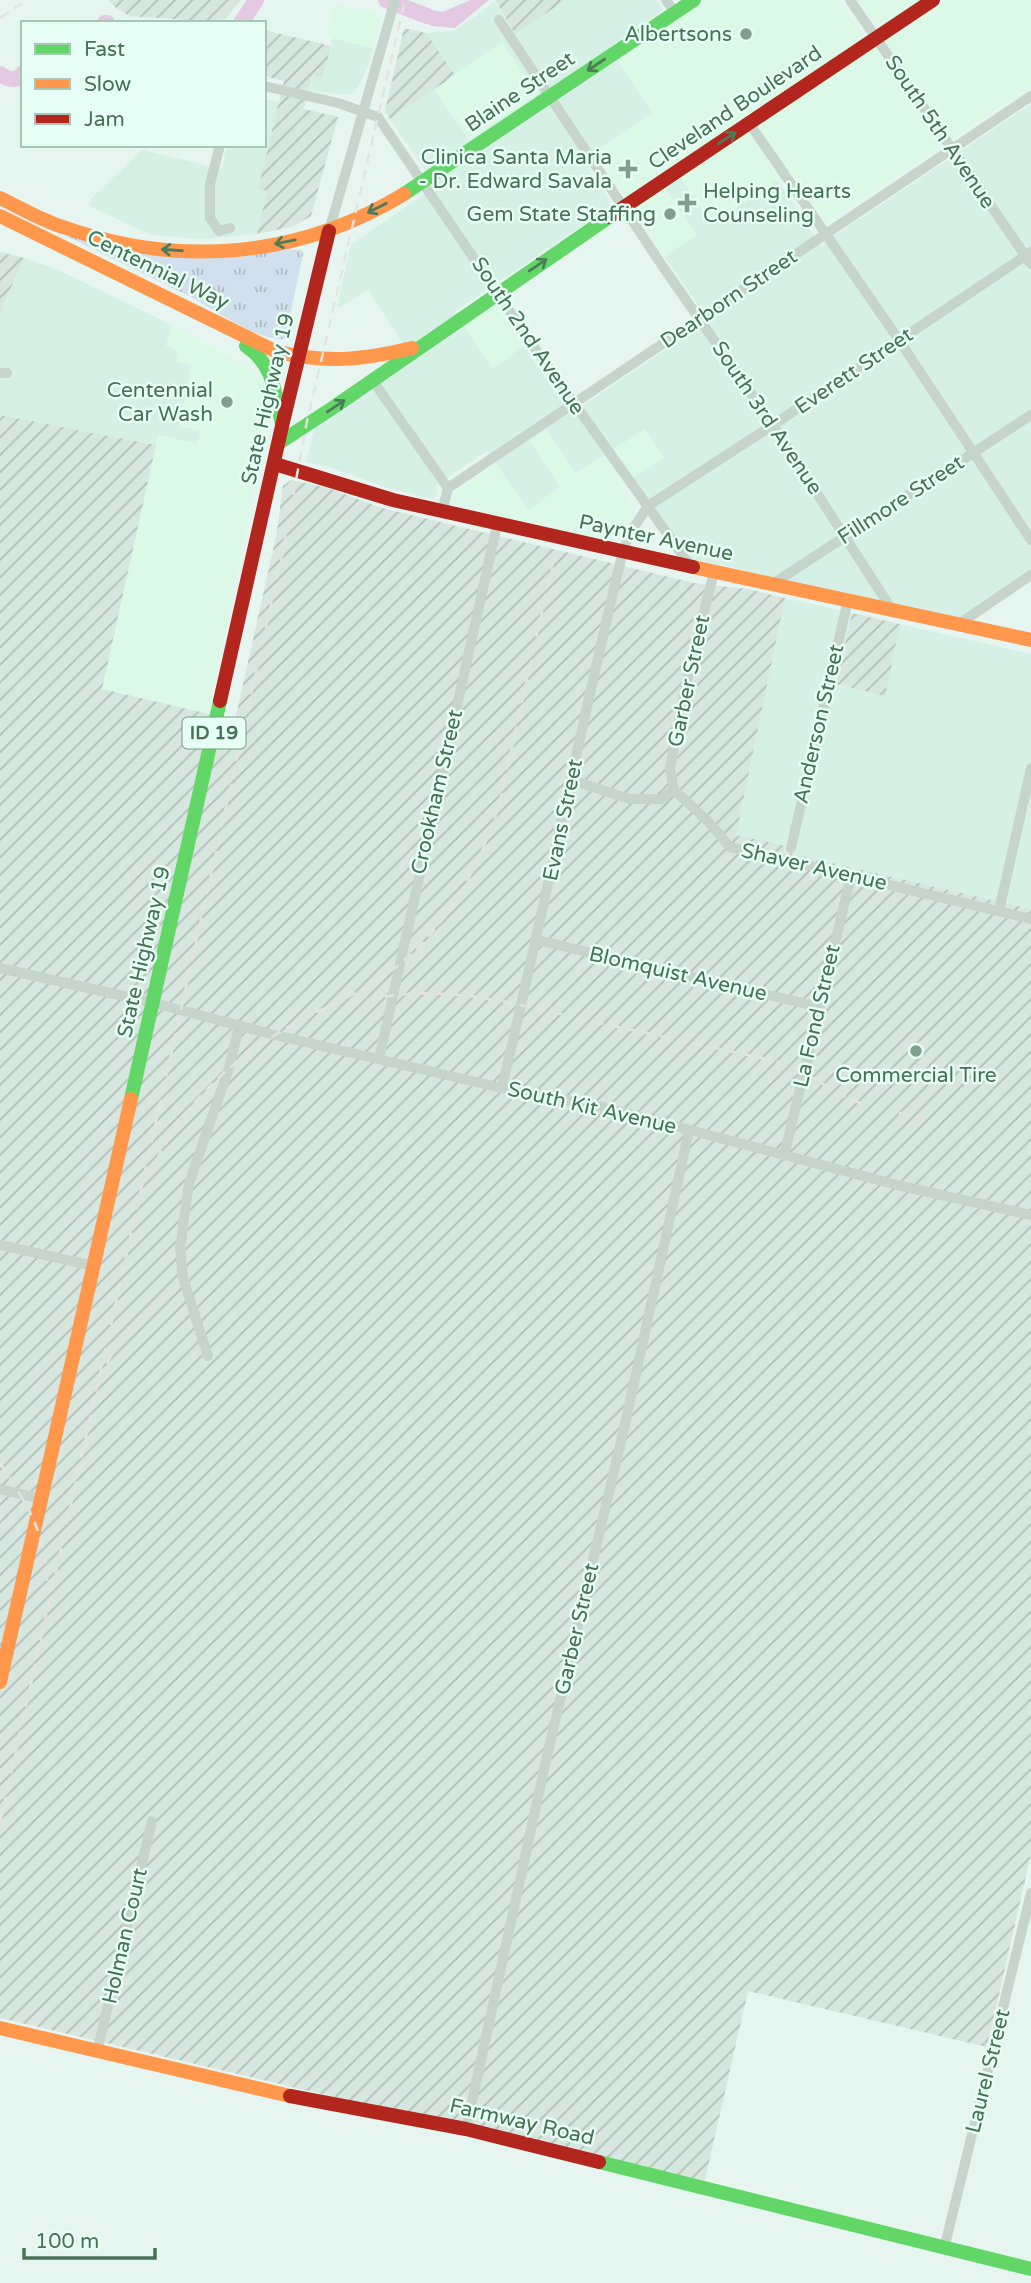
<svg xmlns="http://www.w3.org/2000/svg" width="1031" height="2283" font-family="'Varela Round',sans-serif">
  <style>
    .residential { fill: #d6f0e6 }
    .commercial { fill: #dcf8e7 }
    .industrial { fill: url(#industrial-furrows) }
    .grass { fill: url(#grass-tufts) }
    .water { fill: #e4c9e2 }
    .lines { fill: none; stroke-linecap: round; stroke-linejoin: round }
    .river { stroke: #e4c9e2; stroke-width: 16 }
    .street { stroke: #c6d4cc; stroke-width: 10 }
    .fast { stroke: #63d668; stroke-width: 14 }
    .slow { stroke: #ff974d; stroke-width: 14 }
    .jam { stroke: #b3261e; stroke-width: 14 }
    .rail { stroke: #e3e3e1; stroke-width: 2.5; stroke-dasharray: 10 7; stroke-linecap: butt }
    .oneway { stroke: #4c7b5a }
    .poi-dot { fill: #809f8d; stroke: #e6fef5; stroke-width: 2.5 }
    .labels { text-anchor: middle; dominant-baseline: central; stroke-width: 5; stroke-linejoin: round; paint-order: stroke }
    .shield { fill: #e6fef5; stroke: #789b87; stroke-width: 2 }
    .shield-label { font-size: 19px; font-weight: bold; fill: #497158 }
    .poi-label { font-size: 21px; fill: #497158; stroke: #e6fef5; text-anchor: end }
    .street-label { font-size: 21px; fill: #497158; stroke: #e6fef5 }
  </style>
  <defs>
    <pattern id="industrial-furrows" width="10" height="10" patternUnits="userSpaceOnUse" patternTransform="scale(1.75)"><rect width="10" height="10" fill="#d7e7e0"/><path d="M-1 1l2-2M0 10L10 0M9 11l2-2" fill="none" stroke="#b0c0b8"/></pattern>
    <pattern id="grass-tufts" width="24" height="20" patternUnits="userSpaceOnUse" patternTransform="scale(1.75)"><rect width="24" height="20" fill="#d1e0ec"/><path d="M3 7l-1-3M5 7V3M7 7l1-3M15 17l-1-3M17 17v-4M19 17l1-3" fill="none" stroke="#acbac2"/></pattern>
  </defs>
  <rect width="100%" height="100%" fill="#e6f5f0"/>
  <g class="residential">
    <path d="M566 0H656L663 10 609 47 653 113 583 160 613 205 454 312 493 368 524 346 570 414 709 321 664 256 696 235 664 188 680 177 712 224 777 180 821 245 1031 104V570L952 623 728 566 686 559 632 479 576 473 546 430 530 441 561 487 528 510 487 451 435 486 438 494 433 499 391 489 334 469 306 462 316 423 412 358 368 290 340 308 337 307 351 244 420 197 434 183 390 119 434 89 469 140 502 42 455 75 426 33 453 31 476 16 494 1 515 33Z"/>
    <path d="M332 38 373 48 368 66 359 85 354 92 348 95 309 91 312 76 324 78Z"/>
    <path d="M264 99 279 102 258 189 267 191 257 234 200 239 151 235 89 206 91 199 142 150 222 169 227 145H264Z"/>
    <path d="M24 258 56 269 172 325 166 346 179 351 192 365 179 426 200 431 198 444 158 435 156 445 0 415V313Z"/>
    <path d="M785 598 852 613 836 684 884 695 900 624 1031 654V909L784 852 785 847 736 835Z"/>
  </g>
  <g class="commercial">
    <path d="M706 0H839L873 49 946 0H1031V86L826 223 791 171 712 225 680 177 656 176 697 235 664 256 594 153 653 113 617 60Z"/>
    <path d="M859 0H920L878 28Z"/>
    <path d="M334 3 381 15 373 48 326 37Z"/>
    <path d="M502 42 538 94 469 140 434 89Z"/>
    <path d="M495 303 524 346 493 368 463 325Z"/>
    <path d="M172 325 259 374 269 385 247 526 208 714 101 689 158 435 197 444 200 431 179 426 192 366 176 361 178 351 166 346Z"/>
    <path d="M645 429 664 458 619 487 634 509V513L614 539 609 542 456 505 451 500 457 490 496 464 528 510 560 487 529 441 545 430 576 473Z"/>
  </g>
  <g class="industrial">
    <path d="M108 0H241L225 19 213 22 130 16 117 9Z"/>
    <path d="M495 0H566L515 34Z"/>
    <path d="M404 28 426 33 455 75 390 119 385 111Z"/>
    <path d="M264 30 331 46 323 78 312 76 304 109 338 117 311 216 292 227 257 234 267 191 258 189 284 81 264 76Z"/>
    <path d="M0 252 24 258 0 313Z"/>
    <path d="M0 415 156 445 102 689 235 720 276 537 283 486 291 480 325 487 382 508 694 583 748 589 785 598 736 835 785 846 784 852 1031 909V1854L987 2047 748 1991 704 2184 0 2018Z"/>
    <path d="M852 613 900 624 885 696 836 684Z"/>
  </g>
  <path class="grass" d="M65 235 117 248 301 250 303 254 285 339C256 341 213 308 187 295 146 275 105 255 65 235Z"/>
  <path class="water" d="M471 0H489L455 28 432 26 407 15 410 5 442 12Z"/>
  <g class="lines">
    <g class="river">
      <path d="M386 0 427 16"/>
      <path d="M105 23H107"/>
      <path d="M241 23 256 0"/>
      <path d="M0 74C7 79 17 83 23 73"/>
    </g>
    <g class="street">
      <path d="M666 0 675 13"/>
      <path d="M850 0 1031 264"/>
      <path d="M499 20 661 264 773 425 892 610"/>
      <path d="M264 86 338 103 378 117 534 347 691 567"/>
      <path d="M749 123 899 340 1031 540"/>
      <path d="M220 145 210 184V218L219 231 230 228"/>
      <path d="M329 231 395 0"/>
      <path d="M0 373H7"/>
      <path d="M373 381 448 488"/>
      <path d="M442 512 448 488 1031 96"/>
      <path d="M771 585 1031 415"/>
      <path d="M959 624 1031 575"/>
      <path d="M572 780 629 799H661L674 790"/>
      <path d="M674 790 706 819 730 847 1031 919"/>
      <path d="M674 790 670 769 684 693 714 572"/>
      <path d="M791 848 848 600"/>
      <path d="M999 911 1031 768"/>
      <path d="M537 940 819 1007"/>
      <path d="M0 968 154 1003 275 1035 502 1088 603 1107 901 1186 1031 1215"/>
      <path d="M379 1059 497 525"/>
      <path d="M502 1088C544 909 580 729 623 551L630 533 648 506 773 425 1031 252"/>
      <path d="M784 1156 851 876"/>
      <path d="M0 1245 94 1266"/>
      <path d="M208 1356 183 1278 180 1248 189 1183 229 1068 239 1026"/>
      <path d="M0 1489 41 1499"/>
      <path d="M97 2052 152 1821"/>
      <path d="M466 2129 547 1756 626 1420 689 1130"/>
      <path d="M944 2249 1031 1893"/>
    </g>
    <g class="fast">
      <path d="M404 194 694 0"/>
      <path d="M246 346C274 364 275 394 282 424"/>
      <path d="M279 443 334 407 609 217"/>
      <path d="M131 1099 220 701"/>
      <path d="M599 2162 1031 2269"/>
    </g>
    <g class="slow">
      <path d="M0 198C21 208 41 220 63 227 180 268 299 258 404 194"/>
      <path d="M0 216 275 351C325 364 362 360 412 348"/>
      <path d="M693 567 1031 640"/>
      <path d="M0 1682 131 1099"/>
      <path d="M0 2028 290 2096"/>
    </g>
    <g class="jam">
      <path d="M609 217 933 0"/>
      <path d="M275 464 393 500 693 567"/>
      <path d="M220 701 282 426 329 231"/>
      <path d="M290 2096 466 2129 599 2162"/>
    </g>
    <g class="rail">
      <path d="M0 18 27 0"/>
      <path d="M351 1003C431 983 492 998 570 1016"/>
      <path d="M577 1018 775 1061 804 1073 847 1098 865 1105"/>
      <path d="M899 1113 930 1120"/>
      <path d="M150 1175C177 1106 239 1052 303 1019 336 1002 367 990 396 967 448 926 477 870 498 809L555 554"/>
      <path d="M107 1364C121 1335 141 1315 167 1296"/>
      <path d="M0 1463C28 1506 47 1534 47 1586"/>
      <path d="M0 1823 283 551 306 426 405 0"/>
    </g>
  </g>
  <defs><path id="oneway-shaft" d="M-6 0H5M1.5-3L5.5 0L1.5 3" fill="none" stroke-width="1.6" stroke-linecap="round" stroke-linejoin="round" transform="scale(1.75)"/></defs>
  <g class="oneway">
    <use href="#oneway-shaft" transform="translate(596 65) rotate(146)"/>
    <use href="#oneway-shaft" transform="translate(727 138) rotate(-34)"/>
    <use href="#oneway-shaft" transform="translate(377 208) rotate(153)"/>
    <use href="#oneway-shaft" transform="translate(285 242) rotate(169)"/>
    <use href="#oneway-shaft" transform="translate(172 250) rotate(-176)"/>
    <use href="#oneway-shaft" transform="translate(538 265) rotate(-34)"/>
    <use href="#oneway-shaft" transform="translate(336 406) rotate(-34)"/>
  </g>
  <g class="poi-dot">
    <circle cx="746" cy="34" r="7"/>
    <path d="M624.5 158.5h7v7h7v7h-7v7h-7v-7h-7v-7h7z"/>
    <path d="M683.5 192.5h7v7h7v7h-7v7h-7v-7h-7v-7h7z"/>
    <circle cx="670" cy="214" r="7"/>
    <circle cx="227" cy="402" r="7"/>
    <circle cx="916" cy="1051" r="7"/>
  </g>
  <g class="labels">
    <rect class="shield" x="182.5" y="717.5" width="63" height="31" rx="5"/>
    <g class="shield-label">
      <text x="214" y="733">ID 19</text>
    </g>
    <g class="poi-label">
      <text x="732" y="34">Albertsons</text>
      <text x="612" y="157">Clinica Santa Maria<tspan x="612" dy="24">- Dr. Edward Savala</tspan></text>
      <text x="703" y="191" text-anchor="start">Helping Hearts<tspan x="703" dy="24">Counseling</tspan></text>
      <text x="656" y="214">Gem State Staffing</text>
      <text x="213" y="390">Centennial<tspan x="213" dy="24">Car Wash</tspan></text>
      <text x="916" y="1075" text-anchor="middle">Commercial Tire</text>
    </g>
    <g class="street-label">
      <text transform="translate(520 92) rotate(-34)">Blaine Street</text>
      <text transform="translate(735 108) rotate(-34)">Cleveland Boulevard</text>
      <text transform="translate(940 132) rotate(56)">South 5th Avenue</text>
      <text transform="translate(158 270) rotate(26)">Centennial Way</text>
      <text transform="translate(729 299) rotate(-34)">Dearborn Street</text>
      <text transform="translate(528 336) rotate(56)">South 2nd Avenue</text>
      <text transform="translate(854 371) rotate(-34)">Everett Street</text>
      <text transform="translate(268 399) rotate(-77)">State Highway 19</text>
      <text transform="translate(767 418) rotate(56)">South 3rd Avenue</text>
      <text transform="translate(901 500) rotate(-33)">Fillmore Street</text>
      <text transform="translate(656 538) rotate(12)">Paynter Avenue</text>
      <text transform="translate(689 681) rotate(-78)">Garber Street</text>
      <text transform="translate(819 724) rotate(-77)">Anderson Street</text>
      <text transform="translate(437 792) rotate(-77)">Crookham Street</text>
      <text transform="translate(563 820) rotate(-78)">Evans Street</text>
      <text transform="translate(814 867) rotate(13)">Shaver Avenue</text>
      <text transform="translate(144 952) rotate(-77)">State Highway 19</text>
      <text transform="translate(678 974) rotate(13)">Blomquist Avenue</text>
      <text transform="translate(817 1016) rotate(-77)">La Fond Street</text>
      <text transform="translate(592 1108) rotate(13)">South Kit Avenue</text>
      <text transform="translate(577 1629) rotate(-77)">Garber Street</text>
      <text transform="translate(125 1936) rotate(-77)">Holman Court</text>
      <text transform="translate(988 2071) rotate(-76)">Laurel Street</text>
      <text transform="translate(522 2122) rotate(13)">Farmway Road</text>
    </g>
  </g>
  <rect x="21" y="21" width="245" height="126" fill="#e6fef5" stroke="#a7c6b6" stroke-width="2"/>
  <rect x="35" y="44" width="35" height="10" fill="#63d668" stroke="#a7c6b6" stroke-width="2"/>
  <text x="84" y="56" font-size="21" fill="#497158">Fast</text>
  <rect x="35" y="79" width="35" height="10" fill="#ff974d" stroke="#a7c6b6" stroke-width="2"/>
  <text x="84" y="91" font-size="21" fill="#497158">Slow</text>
  <rect x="35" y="114" width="35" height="10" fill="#b3261e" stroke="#a7c6b6" stroke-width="2"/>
  <text x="84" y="126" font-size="21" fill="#497158">Jam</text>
  <path d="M24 2248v10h131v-10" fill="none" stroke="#497158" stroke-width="3.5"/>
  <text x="35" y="2248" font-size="21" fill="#497158" stroke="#e6fef5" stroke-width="5" paint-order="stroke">100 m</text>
</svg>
